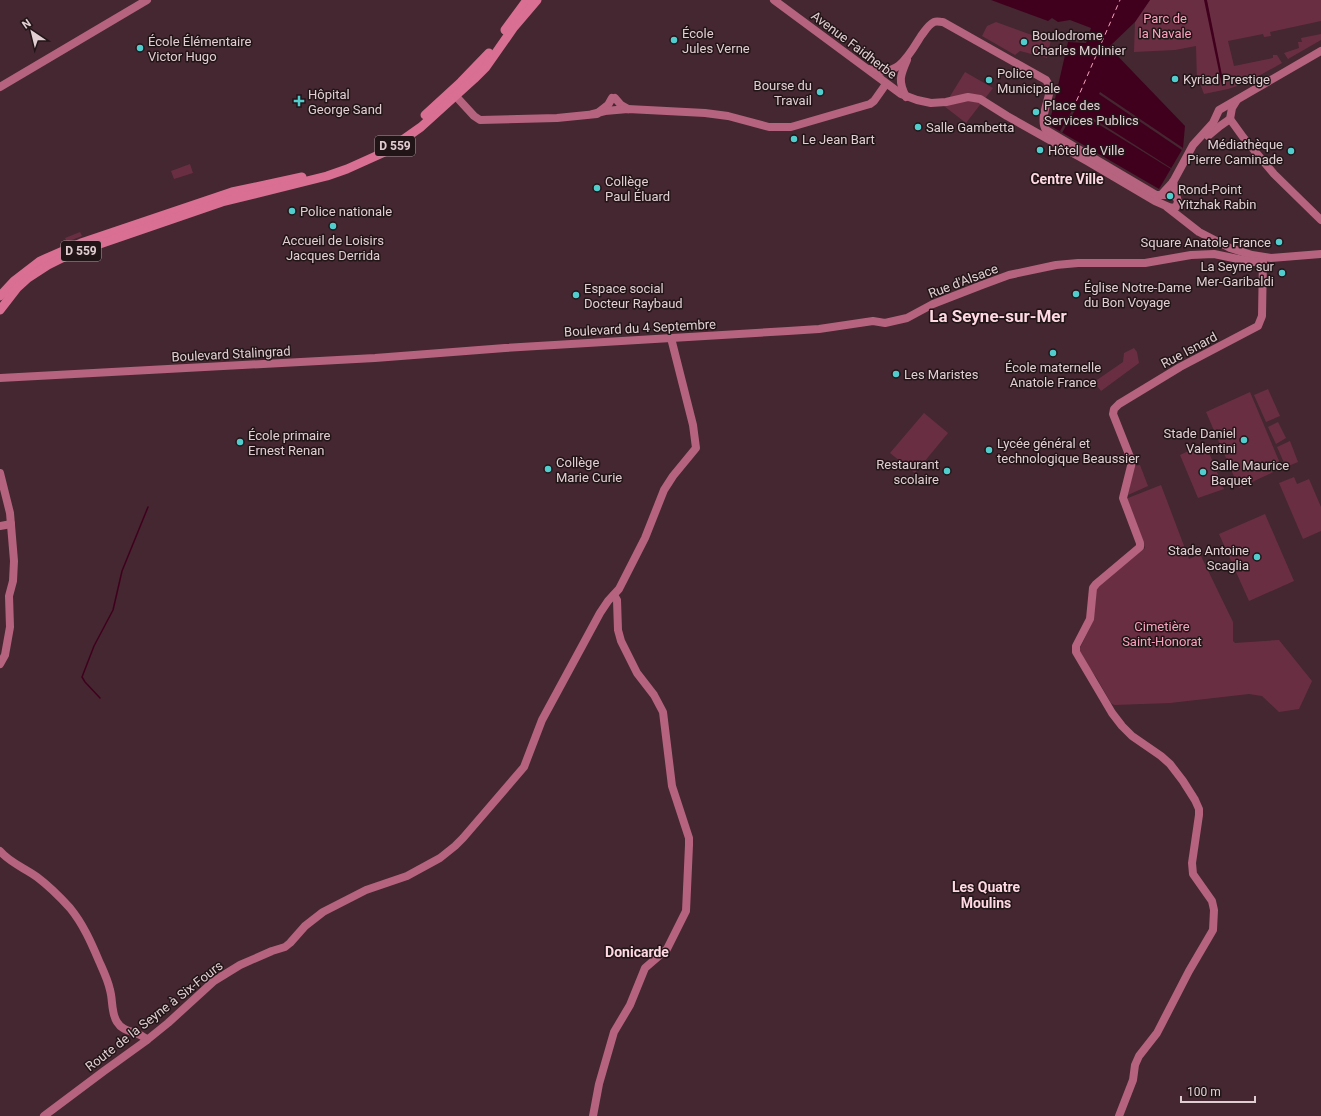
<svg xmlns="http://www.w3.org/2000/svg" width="1321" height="1116" font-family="Roboto,sans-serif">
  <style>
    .green { fill: #6a2e43 }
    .water { fill: #40001d }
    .pier { fill: #442730 }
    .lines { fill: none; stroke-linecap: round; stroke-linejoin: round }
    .stream { stroke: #40001d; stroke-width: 1.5 }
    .ferry { stroke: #f9a4be; stroke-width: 1; stroke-dasharray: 5 4; stroke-linecap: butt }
    .secondary { stroke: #b5637e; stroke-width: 8 }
    .primary { stroke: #d96f93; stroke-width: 9 }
    .poi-dot { fill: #52cdce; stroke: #221518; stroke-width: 1.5 }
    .labels { text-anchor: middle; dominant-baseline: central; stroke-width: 3; stroke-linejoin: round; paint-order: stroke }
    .shield { fill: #221518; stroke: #a8969b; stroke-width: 1 }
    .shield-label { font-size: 12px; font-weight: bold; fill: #e1ced3 }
    .park-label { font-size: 13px; fill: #f9a4be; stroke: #221518 }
    .poi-label { font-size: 13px; fill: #e1ced3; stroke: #221518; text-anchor: start }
    .street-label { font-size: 13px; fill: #e1ced3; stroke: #221518 }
    .neighbourhood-label { font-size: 14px; font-weight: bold; fill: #fed8e2; stroke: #221518 }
    .district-label { font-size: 17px; font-weight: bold; fill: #fed8e2; stroke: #221518 }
  </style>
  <rect width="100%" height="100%" fill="#442730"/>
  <g class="green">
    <path d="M1150 0H1321V21L1270 32 1271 36 1264 37 1263 34 1228 41 1234 66 1273 58V55H1277L1282 63 1246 83 1228 89 1204 94 1199 81H1197L1196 46 1175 50 1134 52 1135 22Z"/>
    <path d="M996 22 1037 37 1047 39 1052 35 1047 58 1020 51 1015 55 982 36 987 26Z"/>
    <path d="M1321 34V40L1288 59 1284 53 1299 48 1298 42H1302L1301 38Z"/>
    <path d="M965 72 993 88 966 123 944 106Z"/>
    <path d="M190 164 193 173 174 179 171 171Z"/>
    <path d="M80 232 82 236 67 242 65 238Z"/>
    <path d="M1134 348 1137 352 1139 363 1101 391 1094 382 1123 362 1124 353Z"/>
    <path d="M1268 389 1280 416 1266 422 1254 395Z"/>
    <path d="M1250 392 1282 468 1239 488 1206 412Z"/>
    <path d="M924 413 948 433 915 473 890 453Z"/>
    <path d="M1278 422 1286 438 1276 444 1268 427Z"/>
    <path d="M1290 441 1298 462 1286 467 1277 447Z"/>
    <path d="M1205 443 1224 489 1198 498 1180 455Z"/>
    <path d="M1140 465 1148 486 1128 495 1134 466Z"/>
    <path d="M1294 477 1297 484 1309 479 1321 507V531L1303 539 1279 483Z"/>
    <path d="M1161 485 1189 559 1200 554 1233 622V641L1235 643 1279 640 1312 681 1299 709 1279 712 1262 696 1249 694 1170 703 1114 705 1111 703 1096 677 1083 660 1080 653V648L1094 619V592L1097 586 1145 548 1127 500 1128 498Z"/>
    <path d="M1265 514 1294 581 1249 601 1219 534Z"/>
  </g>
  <g class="water">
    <path d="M991 0H1150L1135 22 1109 47 1185 126 1183 148 1159 189 1049 125 1068 42 1086 43 1091 28 1070 20 1058 22 1052 18 1048 21Z"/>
    <path d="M1204 0H1207L1224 85 1222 86Z"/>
  </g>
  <g class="pier">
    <path d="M1100 92 1183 148 1182 150 1099 94Z"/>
    <path d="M1073 109 1075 110 1062 133 1060 131Z"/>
    <path d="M1091 117 1171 168V169L1090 119Z"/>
  </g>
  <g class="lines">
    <path class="stream" d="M100 698 85 682 82 677 94 646 113 610 122 571 148 507"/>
    <path class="ferry" d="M1073 109 1120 0"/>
    <g class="secondary">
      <path d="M774 0 901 94 917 100 931 103 946 102 968 97 980 99 1007 116 1087 161 1155 201 1171 208 1176 207 1178 202 1173 182"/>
      <path d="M869 69C897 79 908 57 921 36 925 31 928 25 934 22 937 21 940 22 943 22L1046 80 1049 85 1050 89C1049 100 1039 119 1046 130L1156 195H1171L1176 197"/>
      <path d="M0 87 147 0"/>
      <path d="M452 92 474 116 480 120 557 118 597 114"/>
      <path d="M906 97C898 81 900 76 907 60"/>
      <path d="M615 98 621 105 628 109"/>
      <path d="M599 112 608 105 612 98"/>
      <path d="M593 114 605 111 628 109 705 113 728 116 769 127H791L870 104 874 101 886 84"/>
      <path d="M1230 119 1243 137 1274 174 1321 220"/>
      <path d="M1208 136 1220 126 1230 119 1232 108 1237 100"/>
      <path d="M1161 195 1173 182 1193 145 1213 123 1219 110 1321 51"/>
      <path d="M1167 207 1199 232 1230 248 1252 255 1271 258 1321 254"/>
      <path d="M0 378 375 358 505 348 788 331 819 329 873 321 885 323 907 318 933 304 982 285 1009 275 1056 265 1078 263H1145L1191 255 1214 254 1253 262 1263 261"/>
      <path d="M0 473 10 513 14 561 13 581 9 596 10 627 5 655 0 664"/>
      <path d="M0 526 11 524"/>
      <path d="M0 851C10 863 25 868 37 877 49 886 60 897 70 908 83 924 91 942 99 961 103 970 108 980 110 990 113 1000 111 1013 117 1022 124 1034 139 1030 147 1040"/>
      <path d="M44 1116 104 1071 147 1040 168 1023 214 981 240 965 272 951 285 947 290 943 305 926 323 912 366 890 407 876 440 858 455 846 463 838 524 767 542 720 600 613 608 601 619 589 645 538 664 490 673 476 696 448 693 425 671 338"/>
      <path d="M593 1116 599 1084 614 1032 630 1005 645 968 667 949 686 911 689 845V838L672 786 663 712 654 695 637 673 621 641 618 630 617 600 614 595"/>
      <path d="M1119 1116 1133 1080 1135 1065 1139 1056 1157 1033 1189 971 1213 930 1214 910 1212 901 1193 874 1192 863 1199 815V809L1195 800 1183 781 1170 764 1161 756 1132 736 1122 726 1112 713 1076 652V646L1090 619 1093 588 1096 584 1140 547V543L1123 498 1132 462 1113 414 1114 409 1119 404 1180 367 1258 326 1262 316 1263 257"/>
    </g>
    <g class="primary">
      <path d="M505 30 527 0"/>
      <path d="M425 115 461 82 489 53"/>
      <path d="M0 296 14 281 40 261 81 243 232 192 302 177"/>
      <path d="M0 310 17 288 28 278 48 265 62 258 91 247 222 202 327 176 347 169 387 151 421 127 474 79 486 67 514 27 537 0"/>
    </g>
  </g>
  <g class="poi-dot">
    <circle cx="674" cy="40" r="4"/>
    <circle cx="1024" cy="42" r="4"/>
    <circle cx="140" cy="48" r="4"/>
    <circle cx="1175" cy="79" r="4"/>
    <circle cx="989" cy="80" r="4"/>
    <circle cx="820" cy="92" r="4"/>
    <path d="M297 95h4v4h4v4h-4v4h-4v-4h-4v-4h4z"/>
    <circle cx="1036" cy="112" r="4"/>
    <circle cx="918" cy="127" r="4"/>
    <circle cx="794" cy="139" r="4"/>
    <circle cx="1040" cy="150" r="4"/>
    <circle cx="1291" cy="151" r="4"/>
    <circle cx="597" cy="188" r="4"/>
    <circle cx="1170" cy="196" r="4"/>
    <circle cx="292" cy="211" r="4"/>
    <circle cx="333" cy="226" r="4"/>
    <circle cx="1279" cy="242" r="4"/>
    <circle cx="1282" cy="273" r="4"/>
    <circle cx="1076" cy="294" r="4"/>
    <circle cx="576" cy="295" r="4"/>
    <circle cx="1053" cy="353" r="4"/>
    <circle cx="896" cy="374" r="4"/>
    <circle cx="1244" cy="440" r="4"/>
    <circle cx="240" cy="442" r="4"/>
    <circle cx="989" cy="450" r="4"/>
    <circle cx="548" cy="469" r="4"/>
    <circle cx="947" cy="471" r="4"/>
    <circle cx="1203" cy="472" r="4"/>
    <circle cx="1257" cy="557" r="4"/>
  </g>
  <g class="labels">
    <g class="shield">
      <rect x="375" y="136" width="40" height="20" rx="3"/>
      <rect x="61" y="241" width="40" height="20" rx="3"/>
    </g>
    <g class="shield-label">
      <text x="395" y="146">D 559</text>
      <text x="81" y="251">D 559</text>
    </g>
    <g class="park-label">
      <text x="1165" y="18">Parc de<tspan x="1165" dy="15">la Navale</tspan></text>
      <text x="1162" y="626">Cimetière<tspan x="1162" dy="15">Saint-Honorat</tspan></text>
    </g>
    <g class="poi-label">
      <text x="682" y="33">École<tspan x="682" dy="15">Jules Verne</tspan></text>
      <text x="1032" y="35">Boulodrome<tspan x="1032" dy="15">Charles Molinier</tspan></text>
      <text x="148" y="41">École Élémentaire<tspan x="148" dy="15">Victor Hugo</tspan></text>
      <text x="997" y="73">Police<tspan x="997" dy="15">Municipale</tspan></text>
      <text x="1183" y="79">Kyriad Prestige</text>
      <text x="812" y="85" text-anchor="end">Bourse du<tspan x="812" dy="15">Travail</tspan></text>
      <text x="308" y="94">Hôpital<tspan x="308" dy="15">George Sand</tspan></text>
      <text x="1044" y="105">Place des<tspan x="1044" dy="15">Services Publics</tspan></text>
      <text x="926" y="127">Salle Gambetta</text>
      <text x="802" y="139">Le Jean Bart</text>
      <text x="1283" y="144" text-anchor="end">Médiathèque<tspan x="1283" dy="15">Pierre Caminade</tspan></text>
      <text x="1048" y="150">Hôtel de Ville</text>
      <text x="605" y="181">Collège<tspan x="605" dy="15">Paul Éluard</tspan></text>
      <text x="1178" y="189">Rond-Point<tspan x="1178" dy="15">Yitzhak Rabin</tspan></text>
      <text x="300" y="211">Police nationale</text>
      <text x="333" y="240" text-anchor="middle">Accueil de Loisirs<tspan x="333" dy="15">Jacques Derrida</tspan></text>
      <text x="1271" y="242" text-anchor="end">Square Anatole France</text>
      <text x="1274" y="266" text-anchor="end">La Seyne sur<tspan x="1274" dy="15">Mer-Garibaldi</tspan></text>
      <text x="1084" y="287">Église Notre-Dame<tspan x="1084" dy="15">du Bon Voyage</tspan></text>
      <text x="584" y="288">Espace social<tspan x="584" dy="15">Docteur Raybaud</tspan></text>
      <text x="1053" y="367" text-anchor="middle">École maternelle<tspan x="1053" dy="15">Anatole France</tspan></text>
      <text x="904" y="374">Les Maristes</text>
      <text x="1236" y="433" text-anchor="end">Stade Daniel<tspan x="1236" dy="15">Valentini</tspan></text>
      <text x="248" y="435">École primaire<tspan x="248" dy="15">Ernest Renan</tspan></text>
      <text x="997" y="443">Lycée général et<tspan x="997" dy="15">technologique Beaussier</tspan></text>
      <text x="556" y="462">Collège<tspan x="556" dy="15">Marie Curie</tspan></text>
      <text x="939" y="464" text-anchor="end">Restaurant<tspan x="939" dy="15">scolaire</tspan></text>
      <text x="1211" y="465">Salle Maurice<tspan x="1211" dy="15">Baquet</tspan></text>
      <text x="1249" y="550" text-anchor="end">Stade Antoine<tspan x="1249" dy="15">Scaglia</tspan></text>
    </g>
    <g class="street-label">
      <text transform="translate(854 45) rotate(37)">Avenue Faidherbe</text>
      <text transform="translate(963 281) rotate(-21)">Rue d'Alsace</text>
      <text transform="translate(640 328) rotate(-3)">Boulevard du 4 Septembre</text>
      <text transform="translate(1189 350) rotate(-28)">Rue Isnard</text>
      <text transform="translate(231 354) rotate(-3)">Boulevard Stalingrad</text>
      <text transform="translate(154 1016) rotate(-38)">Route de la Seyne à Six-Fours</text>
    </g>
    <g class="neighbourhood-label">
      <text x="1067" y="179">Centre Ville</text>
      <text x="986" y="887">Les Quatre<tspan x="986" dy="16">Moulins</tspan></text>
      <text x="637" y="952">Donicarde</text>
    </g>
    <g class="district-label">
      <text x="998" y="316">La Seyne-sur-Mer</text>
    </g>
  </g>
  <g transform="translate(32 32) rotate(325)" stroke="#221518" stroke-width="3" paint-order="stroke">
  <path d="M0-3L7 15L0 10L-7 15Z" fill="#e1ced3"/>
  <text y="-6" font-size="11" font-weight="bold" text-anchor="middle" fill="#e1ced3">N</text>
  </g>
  <path d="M1181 1096v6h74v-6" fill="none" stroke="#e1ced3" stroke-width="2"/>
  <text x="1187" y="1096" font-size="12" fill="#e1ced3" stroke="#221518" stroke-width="3" paint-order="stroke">100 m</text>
</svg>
